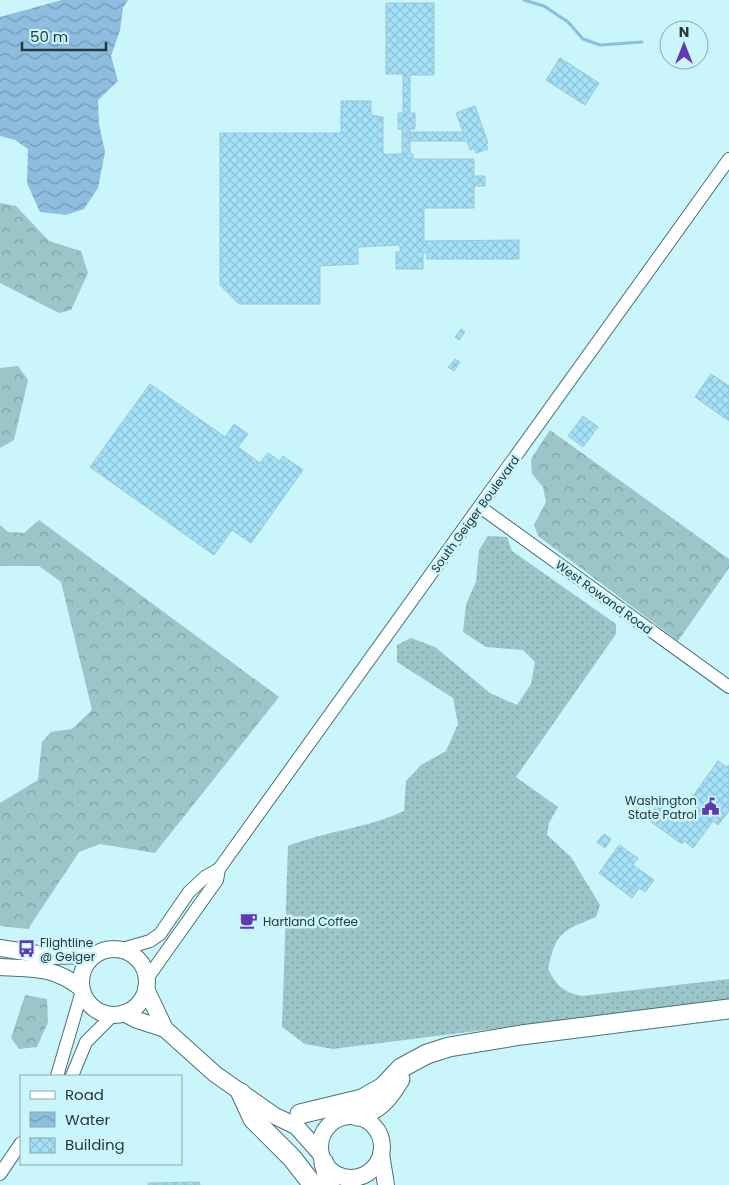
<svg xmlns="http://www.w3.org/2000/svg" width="729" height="1185" font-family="Poppins,sans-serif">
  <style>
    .grass { fill: url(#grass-dots) }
    .forest { fill: url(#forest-crowns) }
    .water { fill: url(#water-waves) }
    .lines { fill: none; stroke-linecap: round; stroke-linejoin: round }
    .stream { stroke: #8ebddf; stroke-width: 3 }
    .building { fill: url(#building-cross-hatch); stroke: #a0c6d4 }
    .minor-casing { stroke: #4b7276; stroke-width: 14 }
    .major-casing { stroke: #4b7276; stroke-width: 18 }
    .highway-casing { stroke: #4b7276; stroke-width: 21 }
    .minor { stroke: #fff; stroke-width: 12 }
    .major { stroke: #fff; stroke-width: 16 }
    .highway { stroke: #fff; stroke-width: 19 }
    .labels { text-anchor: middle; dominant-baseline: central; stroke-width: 5; stroke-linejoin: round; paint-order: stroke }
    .street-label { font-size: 12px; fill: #28393b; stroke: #caf5fa }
    .poi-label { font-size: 12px; fill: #28393b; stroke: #caf5fa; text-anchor: start }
  </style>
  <defs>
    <pattern id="grass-dots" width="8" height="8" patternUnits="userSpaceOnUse" patternTransform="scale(1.25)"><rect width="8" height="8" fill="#9bc5c9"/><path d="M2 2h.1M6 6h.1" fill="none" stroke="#7ea1a4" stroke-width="1.8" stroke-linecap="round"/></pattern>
    <pattern id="forest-crowns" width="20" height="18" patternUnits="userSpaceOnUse" patternTransform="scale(1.25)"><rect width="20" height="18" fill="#9bc5c9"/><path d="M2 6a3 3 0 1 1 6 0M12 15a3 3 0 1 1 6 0" fill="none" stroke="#7ea1a4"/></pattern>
    <pattern id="water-waves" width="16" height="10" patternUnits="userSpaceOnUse" patternTransform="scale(1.25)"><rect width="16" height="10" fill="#8ebddf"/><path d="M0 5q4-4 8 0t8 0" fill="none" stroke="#749bb6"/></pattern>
    <pattern id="building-cross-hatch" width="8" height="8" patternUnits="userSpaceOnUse" patternTransform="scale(1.25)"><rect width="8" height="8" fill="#a3e1f8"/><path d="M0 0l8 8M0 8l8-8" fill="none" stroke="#8cc2d6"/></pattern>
  </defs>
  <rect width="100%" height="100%" fill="#caf5fa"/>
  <path class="grass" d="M488 536 507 537 512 551 616 624V634L516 777 558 807 549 823 547 835 571 857 600 905 596 917C562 931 556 932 548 969 557 986 563 992 582 996L729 979V999L333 1049 305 1044 282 1027 288 846C326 831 368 828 404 811L406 781 421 765 446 751 458 724 453 698 397 662V645L411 638 435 647 490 693 517 705 531 684 535 662 523 650 486 647 463 632 466 604 476 582 479 550Z"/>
  <g class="forest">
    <path d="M0 203 16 206 49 241 81 251 88 273 71 310 59 313 0 283Z"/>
    <path d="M18 366 28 380 14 440 0 448V368Z"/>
    <path d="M550 430 729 559V568L678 641 538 536 534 525 546 502 543 487 532 474 531 459Z"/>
    <path d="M39 520 279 697 155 853 100 844 79 852 28 929 0 926V803L38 780 42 742 51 732 72 729 92 710 61 582 39 566H0V525L8 532 24 533Z"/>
    <path d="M25 995 47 999 48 1022 37 1047 19 1049 11 1038Z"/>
  </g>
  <path class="water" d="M62 0H128L123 8 120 30 111 56 118 81 98 100 99 124 105 152 98 188 84 209 66 215 40 212 27 183 28 149 15 140 0 136V17Z"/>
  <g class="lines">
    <path class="stream" d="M524 0 544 6 568 22 583 39 600 45 642 42"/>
  </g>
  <g class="building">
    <path d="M386 3H434V75H410V113H415V129H410V154H413V159H474V176H485V186H474V208H424V241L519 240V259H427V253H423V269H396V252H400V245L358 247V264L320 266V304H239L220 285V133H341V101H371V115L383 117V154H402V129H398V113H403V74H386Z"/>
    <path d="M560 58 599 83 585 105 546 80Z"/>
    <path d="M475 106 488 143 486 144 488 149 476 153 474 148 470 150 467 141H410V132H463L456 113Z"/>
    <path d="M461 329 465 332 459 340 455 337Z"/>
    <path d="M455 359 460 362 454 371 448 367Z"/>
    <path d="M711 374 729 386V421L695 397Z"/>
    <path d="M150 384 225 437 234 424 248 434 238 447 260 463 268 453 280 461 283 456 303 470 251 543 232 530 214 555 90 467Z"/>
    <path d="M583 416 598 427 583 447 568 436Z"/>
    <path d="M718 761 727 767 729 765V811L718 825 713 821 693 848 684 841 682 844 647 819 663 797 693 818 698 811 688 803Z"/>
    <path d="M604 834 611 839 605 848 597 842Z"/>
    <path d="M619 845 638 858 633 865 654 880 645 892 639 888 637 891 604 866Z"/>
    <path d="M604 866 637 891 632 898 599 873Z"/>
    <rect x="244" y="913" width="9" height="17"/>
    <path d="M199 1182 200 1185H148V1183Z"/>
  </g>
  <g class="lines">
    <defs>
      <g id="minor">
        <path d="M480 507 729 687"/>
        <path d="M119 950 150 941 160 934 189 892 205 877 219 869"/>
        <path d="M146 980 217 880 219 869 729 159"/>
        <path d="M57 1076 82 991"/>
        <path d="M72 1076 86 1042 113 1015"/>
        <path d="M0 1174 21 1143"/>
      </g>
      <g id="major">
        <path d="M0 948 50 956 95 955"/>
        <circle cx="114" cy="982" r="33"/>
        <path d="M0 967C34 969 53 966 81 988"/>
        <path d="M146 989 165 1029 215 1074 275 1116 296 1126 320 1153"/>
        <path d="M124 1013 137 1020 165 1029"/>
        <circle cx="351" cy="1147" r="31"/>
        <path d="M381 1154 386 1185"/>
      </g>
      <g id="highway">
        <path d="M241 1093 253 1119 292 1158 313 1185"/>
        <path d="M300 1114 362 1099 383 1087 401 1068 427 1054 449 1047 521 1035 729 1009"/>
        <path d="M357 1116C379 1110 388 1099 400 1079"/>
        <path d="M324 1163 330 1185"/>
      </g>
    </defs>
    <use href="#minor" class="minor-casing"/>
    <use href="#major" class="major-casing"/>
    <use href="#highway" class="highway-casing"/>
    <use href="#minor" class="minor"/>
    <use href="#major" class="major"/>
    <use href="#highway" class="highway"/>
  </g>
  <defs>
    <symbol id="civic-bare" viewBox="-9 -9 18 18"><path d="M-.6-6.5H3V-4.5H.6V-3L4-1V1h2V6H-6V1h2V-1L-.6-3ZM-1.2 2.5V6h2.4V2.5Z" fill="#6438b0" stroke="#caf5fa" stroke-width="2.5" paint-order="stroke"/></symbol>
    <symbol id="cafe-bare" viewBox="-9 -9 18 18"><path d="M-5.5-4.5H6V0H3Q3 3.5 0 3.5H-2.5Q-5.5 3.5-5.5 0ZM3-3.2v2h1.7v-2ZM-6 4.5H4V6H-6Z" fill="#6438b0" stroke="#caf5fa" stroke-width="2.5" paint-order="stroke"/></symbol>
    <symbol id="bus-bare" viewBox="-9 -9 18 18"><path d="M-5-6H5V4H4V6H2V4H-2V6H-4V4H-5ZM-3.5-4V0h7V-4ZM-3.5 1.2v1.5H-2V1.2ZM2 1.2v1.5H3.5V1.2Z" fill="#6438b0" stroke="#caf5fa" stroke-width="2.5" paint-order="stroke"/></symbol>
  </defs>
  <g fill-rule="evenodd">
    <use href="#civic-bare" x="698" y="794" width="25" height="25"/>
    <use href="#cafe-bare" x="236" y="908" width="25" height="25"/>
    <use href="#bus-bare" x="14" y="936" width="25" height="25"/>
  </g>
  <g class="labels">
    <g class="street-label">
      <text transform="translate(475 514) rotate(-54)">South Geiger Boulevard</text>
      <text transform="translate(604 597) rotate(36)">West Rowand Road</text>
    </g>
    <g class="poi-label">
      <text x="697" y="800" text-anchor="end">Washington<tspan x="697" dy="14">State Patrol</tspan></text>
      <text x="263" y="921">Hartland Coffee</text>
      <text x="40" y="942">Flightline<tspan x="40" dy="14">@ Geiger</tspan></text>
    </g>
  </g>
  <rect x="20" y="1075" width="162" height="90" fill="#caf5fa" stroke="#89aaae"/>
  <rect x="30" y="1091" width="25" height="8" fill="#ffffff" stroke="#89aaae"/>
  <text x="65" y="1100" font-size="15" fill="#28393b">Road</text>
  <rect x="30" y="1112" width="25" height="15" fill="url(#water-waves)" stroke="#89aaae"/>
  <text x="65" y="1125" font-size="15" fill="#28393b">Water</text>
  <rect x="30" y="1138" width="25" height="15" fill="url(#building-cross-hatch)" stroke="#89aaae"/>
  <text x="65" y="1150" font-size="15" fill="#28393b">Building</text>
  <g transform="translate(684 45)"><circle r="24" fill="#caf5fa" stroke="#89aaae"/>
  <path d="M0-4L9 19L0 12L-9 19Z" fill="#6438b0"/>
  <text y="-8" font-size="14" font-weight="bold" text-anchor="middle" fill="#28393b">N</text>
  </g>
  <path d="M22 42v8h84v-8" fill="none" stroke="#28393b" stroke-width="2.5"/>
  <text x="30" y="42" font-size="15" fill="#28393b" stroke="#caf5fa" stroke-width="4" paint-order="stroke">50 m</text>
</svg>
